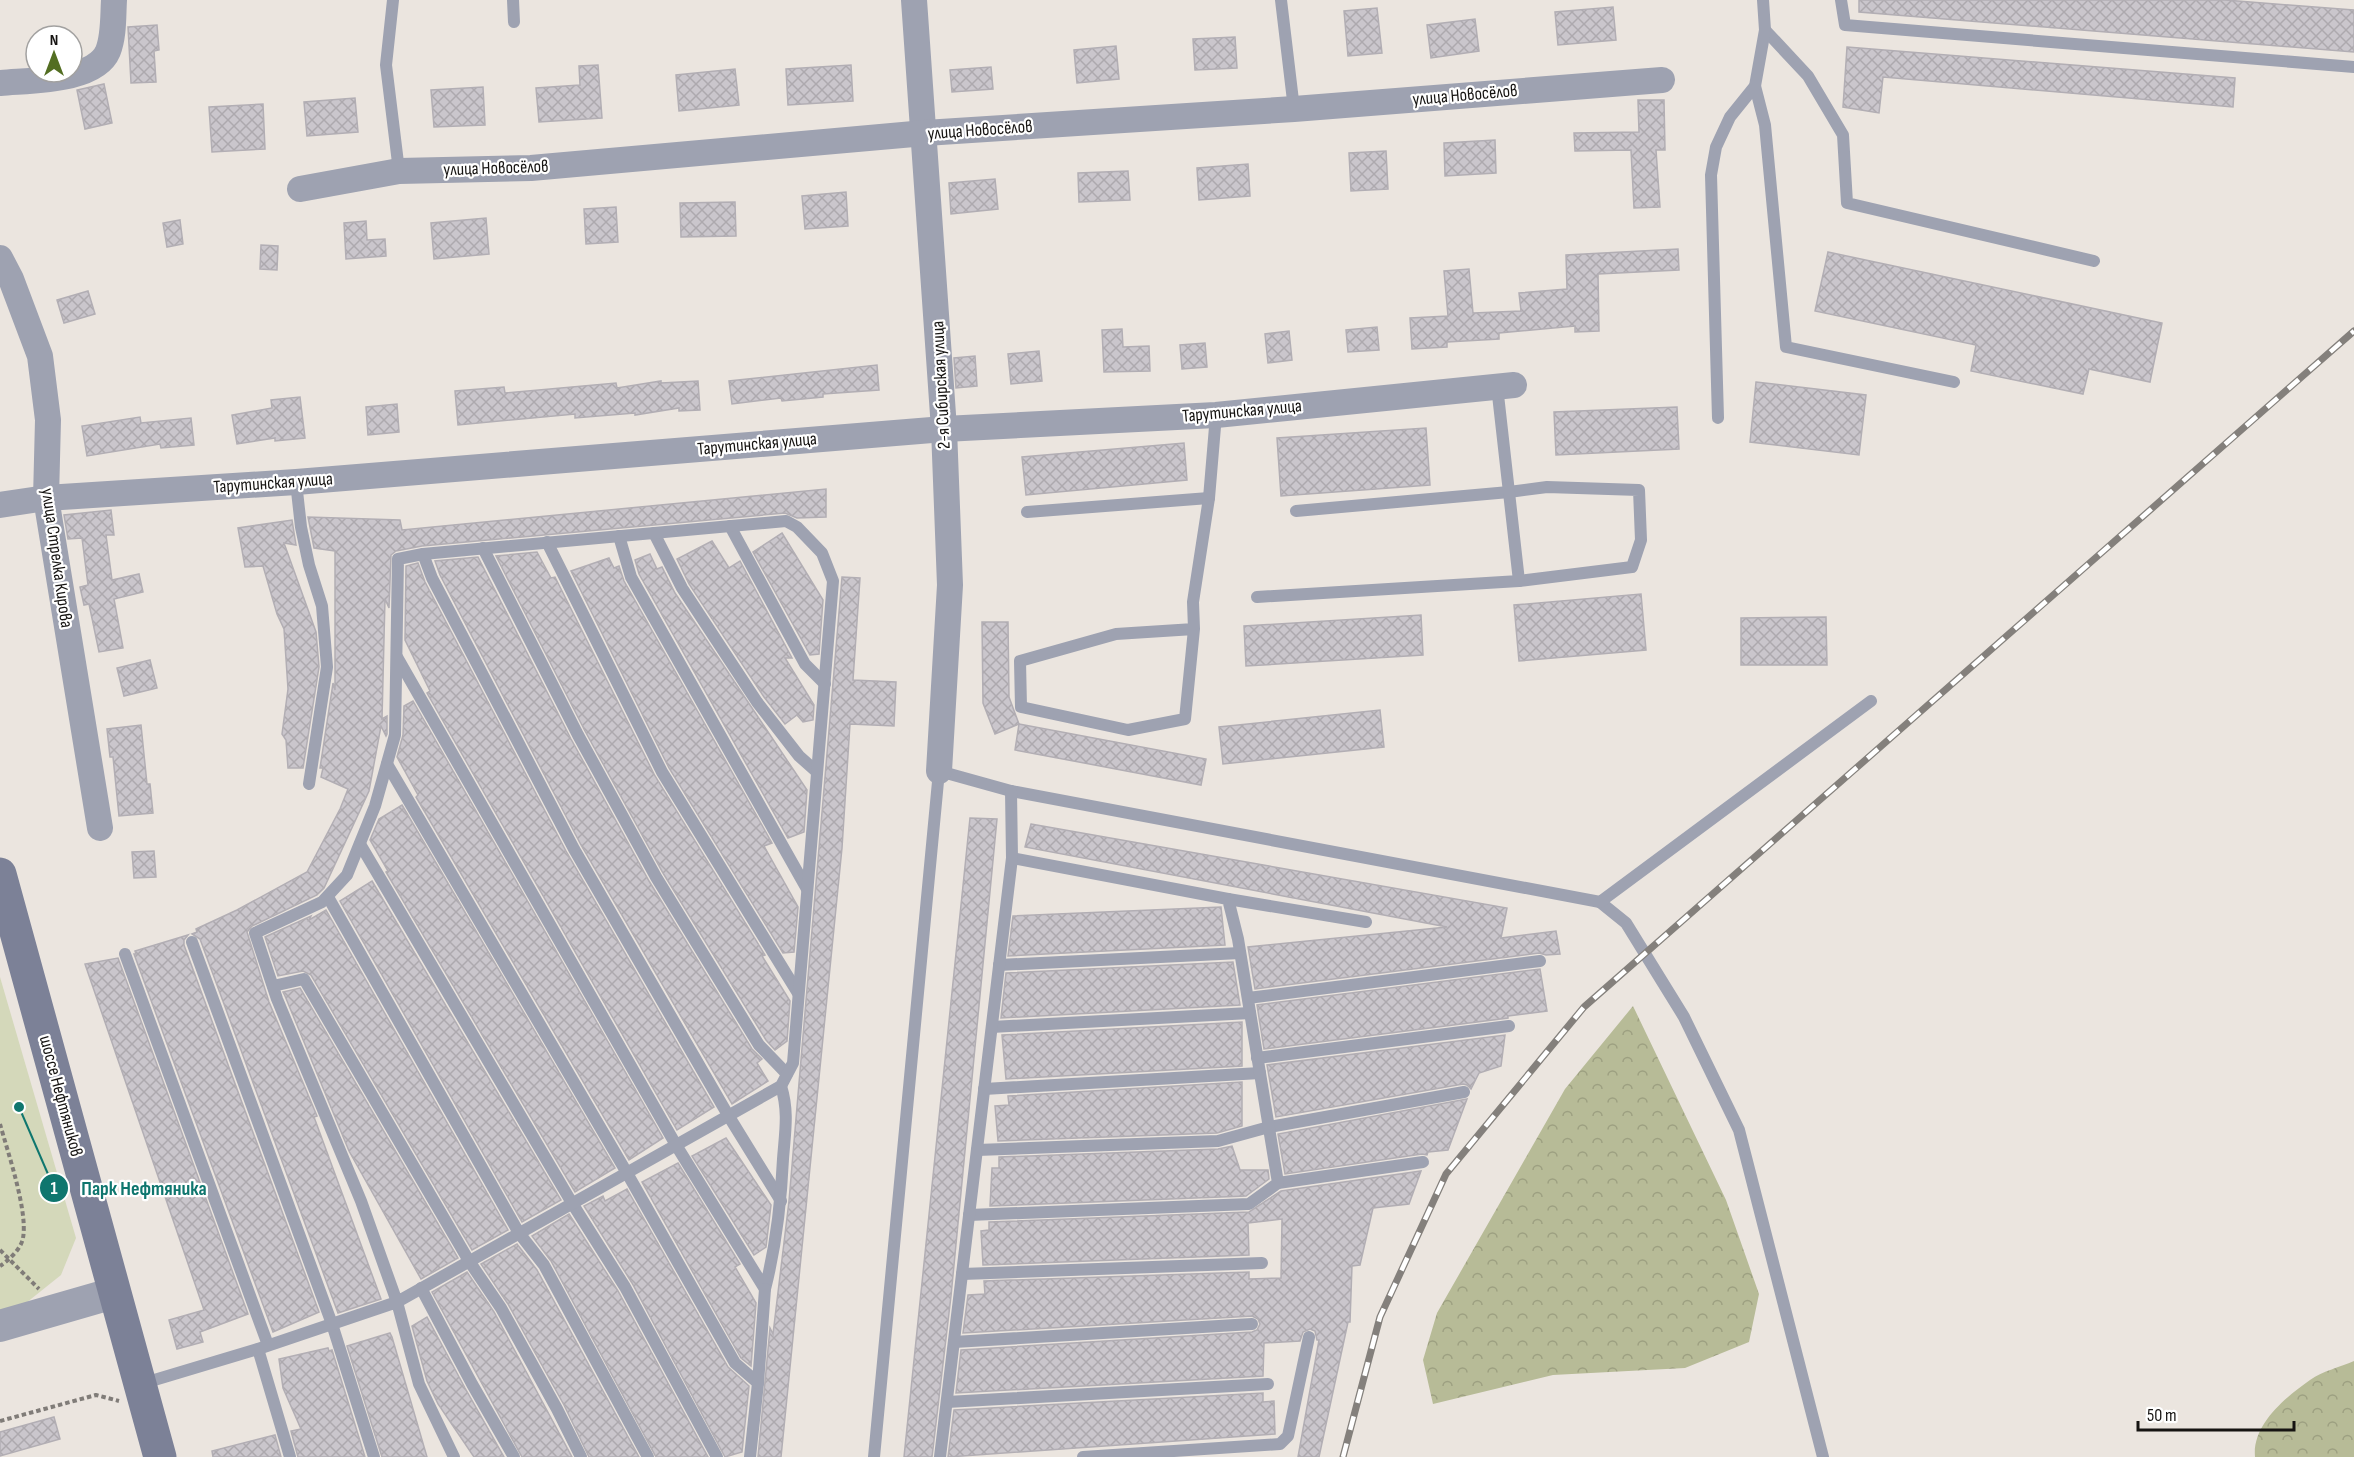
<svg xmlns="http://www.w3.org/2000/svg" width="2354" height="1457" font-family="'Sofia Sans Condensed',sans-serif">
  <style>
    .green { fill: #d4d8ba }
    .forest { fill: url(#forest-crowns) }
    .building { fill: url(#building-cross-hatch); stroke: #b2aeb4; stroke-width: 1.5 }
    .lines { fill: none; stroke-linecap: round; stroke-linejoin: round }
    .path { stroke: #807c78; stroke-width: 4; stroke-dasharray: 4.5 3; stroke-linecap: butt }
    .service { stroke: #9ea2b1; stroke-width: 12 }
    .minor { stroke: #9ea2b1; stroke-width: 26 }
    .tertiary { stroke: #9ea2b1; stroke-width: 32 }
    .secondary { stroke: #7c8197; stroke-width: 33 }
    .rail-casing { stroke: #84807c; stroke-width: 7 }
    .rail { stroke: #fff; stroke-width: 4.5; stroke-dasharray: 14; stroke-linecap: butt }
    .labels { text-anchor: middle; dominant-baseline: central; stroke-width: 4.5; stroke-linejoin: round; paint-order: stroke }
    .street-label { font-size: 18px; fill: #161412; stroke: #fff }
    .leader { fill: none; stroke: #0f766e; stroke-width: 2 }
    .callout-dot { fill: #0f766e; stroke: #fff; stroke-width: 2 }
    .mark-label { font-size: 18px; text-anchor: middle; font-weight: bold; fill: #fff }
    .callout-label { font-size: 20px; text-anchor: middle; font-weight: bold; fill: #0f766e; stroke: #fff; stroke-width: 4.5; stroke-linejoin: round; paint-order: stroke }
  </style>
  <defs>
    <pattern id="forest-crowns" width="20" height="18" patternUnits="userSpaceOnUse" patternTransform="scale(1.5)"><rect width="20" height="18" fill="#b7bb97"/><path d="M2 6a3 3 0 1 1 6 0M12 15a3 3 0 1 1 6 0" fill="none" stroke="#9da081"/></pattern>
    <pattern id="building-cross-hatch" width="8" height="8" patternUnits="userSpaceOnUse" patternTransform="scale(1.5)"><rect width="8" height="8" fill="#cac6cc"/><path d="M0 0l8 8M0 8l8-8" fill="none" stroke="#ada9ae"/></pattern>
  </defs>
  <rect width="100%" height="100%" fill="#ebe5df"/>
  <path class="green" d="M0 977 76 1238 61 1275 26 1303 0 1310Z"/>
  <g class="forest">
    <path d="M1633 1006 1726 1200 1759 1294 1749 1342 1685 1368 1553 1375 1433 1404 1423 1360 1437 1313 1565 1089Z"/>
    <path d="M2354 1361V1457H2255C2252 1424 2286 1397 2310 1380 2323 1371 2340 1367 2354 1361Z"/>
  </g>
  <g class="building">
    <path d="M1859 0H2225L2354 10V52L1859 12Z"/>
    <path d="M1613 7 1616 40 1558 45 1555 12Z"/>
    <path d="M1377 8 1382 53 1348 56 1344 11Z"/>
    <path d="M1475 19 1479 51 1431 58 1427 25Z"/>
    <path d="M157 25 159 50 154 51 156 82 131 83 128 27Z"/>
    <path d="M1235 37 1237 68 1195 70 1193 39Z"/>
    <path d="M1116 46 1119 79 1077 83 1074 50Z"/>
    <path d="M1847 47 2235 78 2233 107 1883 77 1879 113 1843 107Z"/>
    <path d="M598 65 602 118 539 122 536 88 580 85 579 66Z"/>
    <path d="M851 65 853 101 788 105 786 69Z"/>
    <path d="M991 67 993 89 952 92 950 70Z"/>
    <path d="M735 69 739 105 679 111 676 75Z"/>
    <path d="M104 84 112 123 85 129 77 90Z"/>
    <path d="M483 87 485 125 434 127 431 90Z"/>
    <path d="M355 98 358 132 307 136 304 102Z"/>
    <path d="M1638 100H1664L1665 150H1656L1660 207 1634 208 1631 150 1575 151 1574 133 1639 132Z"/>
    <path d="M263 104 265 149 212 152 209 107Z"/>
    <path d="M1495 140 1496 173 1445 176 1444 143Z"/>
    <path d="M1386 151 1388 189 1351 191 1349 153Z"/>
    <path d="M1248 164 1250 196 1199 200 1197 168Z"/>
    <path d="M1128 171 1130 200 1079 202 1078 173Z"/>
    <path d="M995 179 998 209 951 214 949 183Z"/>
    <path d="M846 192 848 226 805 229 802 196Z"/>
    <path d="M735 202 736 236 681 237 680 203Z"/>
    <path d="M616 207 618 242 586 244 584 209Z"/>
    <path d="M486 218 489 254 434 259 431 223Z"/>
    <path d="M180 220 183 244 167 247 163 223Z"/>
    <path d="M366 221 367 240 385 239 386 256 346 259 344 223Z"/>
    <path d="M261 245 278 246 277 270 260 269Z"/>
    <path d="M1678 249 1679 270 1598 274 1599 331 1575 332V326L1499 333V339L1447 342V347L1412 349 1410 318 1448 316 1444 271 1469 269 1473 313 1521 311 1519 293 1567 289 1566 255Z"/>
    <path d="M1828 252 2162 323 2150 382 2089 369 2083 394 1971 371 1976 345 1815 311Z"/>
    <path d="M88 291 95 314 64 323 57 300Z"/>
    <path d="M1377 327 1379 350 1348 352 1346 330Z"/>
    <path d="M1122 329 1123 347 1149 346 1150 371 1104 372 1102 330Z"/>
    <path d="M1289 331 1292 360 1268 363 1265 334Z"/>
    <path d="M1205 343 1207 367 1182 369 1180 345Z"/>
    <path d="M1039 351 1042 381 1011 384 1008 354Z"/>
    <path d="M975 356 977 386 956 388 954 358Z"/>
    <path d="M877 365 879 390 823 394V397L782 401 781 398 732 404 729 381Z"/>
    <path d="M661 381V383L698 381 700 410 679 411V408L635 415V413L575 418V414L458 425 455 391 504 387 505 393 616 383 617 388Z"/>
    <path d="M1756 382 1866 395 1859 455 1750 442Z"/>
    <path d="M300 397 305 438 275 441V438L237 444 232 415 272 408 271 400Z"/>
    <path d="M397 404 399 432 368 435 366 407Z"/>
    <path d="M1677 407 1679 449 1556 455 1554 412Z"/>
    <path d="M140 417 141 423 191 418 194 445 161 448 160 444 87 456 82 426Z"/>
    <path d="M1426 428 1430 485 1281 496 1277 438Z"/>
    <path d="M1184 443 1187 480 1026 495 1022 457Z"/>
    <path d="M826 489V517L797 518 785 513 422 546 396 551 391 555 389 608 385 599 382 719 387 716V734L386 736 381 726 369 791 324 888 317 895 252 926 247 932 269 1002 317 1116 314 1117 381 1299 338 1313 200 939 192 934 197 932 196 929 237 910 307 872 340 809 348 789 321 777 323 768H320L333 683 335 690V551L314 548 308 517 400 520 402 530Z"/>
    <path d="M111 510 114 535H106L112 580 139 574 143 592 114 599 123 648 99 652 89 604 84 605 80 587 88 585 82 538 68 539 64 515Z"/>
    <path d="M292 520 296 545 284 543 316 632 319 667 303 768H288L286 740 282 734 288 689 284 629 277 614 263 566 245 567 238 528Z"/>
    <path d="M782 533 823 600 819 654 810 655 753 552Z"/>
    <path d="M712 541 729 568 740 561 792 658H785L814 705 813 720 803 722 797 715 785 724 764 697 689 584 677 559Z"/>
    <path d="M537 552 551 578 555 577 655 776 765 955 762 956 790 1001 787 1041 775 1050 766 1040 663 873 585 731 496 556Z"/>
    <path d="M650 554 657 569 662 567 675 593 807 790 804 832 788 838 639 574 635 560Z"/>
    <path d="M478 557 571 739 649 881 752 1049 762 1059 757 1063 768 1081 732 1104 581 845 440 575 435 561Z"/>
    <path d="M609 558 614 568 619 566 624 581 772 843 764 846 798 907 794 952 783 953 669 768 571 571Z"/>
    <path d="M418 563 425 582 567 853 714 1107 677 1130 427 693 430 691 405 640 406 566Z"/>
    <path d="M842 577 860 578 853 680 896 682 894 726 850 724 842 848 781 1457H758L770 1328 773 1334 789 1201Z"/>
    <path d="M1641 594 1646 650 1519 661 1514 605Z"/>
    <path d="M1421 615 1423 655 1246 666 1244 626Z"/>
    <path d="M1826 617 1827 665H1741V618Z"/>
    <path d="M982 622H1008L1009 697 1019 724 995 734 983 703Z"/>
    <path d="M150 660 157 688 124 696 117 668Z"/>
    <path d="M413 701 663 1138 629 1160 416 797 418 795 397 757 403 735 404 706Z"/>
    <path d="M1380 710 1384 747 1223 764 1219 727Z"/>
    <path d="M1019 724 1206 759 1201 785 1015 750Z"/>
    <path d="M141 725 147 784H150L153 813 119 816 113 757H110L107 729Z"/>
    <path d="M402 805 615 1168 575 1192 386 872 388 871 370 840 379 819Z"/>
    <path d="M970 818 997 819 951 1296 932 1457H904Z"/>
    <path d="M1031 824 1507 908 1501 938 1556 931 1560 954 1546 955 1539 953 1255 989 1248 947 1447 927 1025 847Z"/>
    <path d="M154 851 156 877 134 878 132 852Z"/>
    <path d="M372 881 561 1200 522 1222 340 901Z"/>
    <path d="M1221 907 1225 945 1008 956 1013 916Z"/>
    <path d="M326 910 508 1230 472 1250 311 975 303 971 278 976 265 937 311 916 309 920Z"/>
    <path d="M188 935 184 940V945L319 1312 273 1332 134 954H136L135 951Z"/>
    <path d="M118 958 248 1314 200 1332 203 1342 177 1349 169 1320 204 1310 85 964Z"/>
    <path d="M1233 962 1240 1005 1001 1018 1006 973Z"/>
    <path d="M1540 969 1547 1011 1508 1016V1018L1264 1049 1257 1005Z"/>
    <path d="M300 988 458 1258 421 1279 349 1151 285 996 283 992Z"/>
    <path d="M1242 1022V1066L1006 1079 1002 1035Z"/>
    <path d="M1505 1035 1501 1066 1479 1073 1471 1089 1467 1085 1463 1084 1276 1117 1267 1065Z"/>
    <path d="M1242 1082V1126L1217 1133 998 1141 995 1106 1009 1105 1008 1096Z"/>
    <path d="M1467 1099 1448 1150 1428 1152 1427 1155 1422 1154 1285 1174 1278 1134Z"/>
    <path d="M726 1138 771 1205 766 1247 754 1255 692 1156Z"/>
    <path d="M1232 1146 1240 1170H1268L1269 1179 1246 1196 990 1206 992 1168H999V1157L1218 1149Z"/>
    <path d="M678 1163 740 1264 735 1267 756 1303 751 1366 741 1358 642 1182Z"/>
    <path d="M1421 1171 1409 1204 1373 1208 1360 1265 1352 1266 1350 1322H1348L1319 1457H1298L1319 1340H1317L1315 1331 1310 1329 1303 1332 1300 1341 1264 1343 1263 1376 956 1393 961 1350 1252 1332 1257 1330 1260 1324 1258 1319 1252 1316 963 1333 968 1295 985 1294 984 1281 1249 1272V1279L1281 1278 1282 1219 1248 1223 1249 1255 983 1265 981 1231 989 1230V1222L1249 1212 1281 1191Z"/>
    <path d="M627 1189 728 1367 749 1386 742 1452 725 1457 632 1283 584 1206 603 1196 605 1201Z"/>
    <path d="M569 1214 618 1291 708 1457H656L551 1261 532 1236Z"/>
    <path d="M517 1244 537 1270 639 1457H589L564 1405 508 1304 481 1264Z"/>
    <path d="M467 1272 494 1312 572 1457H522L432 1292Z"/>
    <path d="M427 1317 465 1388 504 1457H474L438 1404 427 1381 412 1326Z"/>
    <path d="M390 1333 392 1337 427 1457H382L347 1346Z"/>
    <path d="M328 1348 329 1351 332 1350 365 1457H298L291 1431 301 1429 283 1388 279 1359Z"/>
    <path d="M1263 1393V1402L1274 1401 1275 1434 948 1457 954 1410Z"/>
    <path d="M54 1417 60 1439 0 1456V1432Z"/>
    <path d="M275 1435 281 1457H213L212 1451Z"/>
  </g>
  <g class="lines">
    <g class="path">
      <path d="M0 1124C8 1153 28 1211 23 1238 21 1249 9 1260 0 1266"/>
      <path d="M0 1250 39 1289"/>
      <path d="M0 1421 96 1395 119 1401"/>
    </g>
    <g class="service">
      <path d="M393 0 386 65 399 171"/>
      <path d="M513 0 514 22"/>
      <path d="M1281 0 1294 109"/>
      <path d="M1841 0 1845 25 2354 67"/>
      <path d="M1765 30 1808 76 1843 135 1847 203 2094 261"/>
      <path d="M1755 86 1765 125 1786 347 1954 382"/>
      <path d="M1718 418 1711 175 1716 147 1730 117 1755 86 1765 30 1763 0"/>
      <path d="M296 482 301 527 309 565 322 606 327 667 309 784"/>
      <path d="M1296 511 1509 492 1547 487 1639 490 1641 540 1632 567 1519 581"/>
      <path d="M1027 512 1209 498"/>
      <path d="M730 526 805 664 825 684"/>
      <path d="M654 533 682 588 757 702 799 756 817 772"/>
      <path d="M619 536 631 577 807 889"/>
      <path d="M547 542 662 772 798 993"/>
      <path d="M483 548 578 735 656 877 759 1045 787 1074"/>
      <path d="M423 554 432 578 574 849 728 1115 781 1201"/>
      <path d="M1257 597 1519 581 1497 386"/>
      <path d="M1194 629 1116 634 1020 661 1021 707 1128 730 1185 719 1194 629 1193 602 1209 498 1216 415"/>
      <path d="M397 657 676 1145 765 1289C776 1246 781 1203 783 1159 785 1132 789 1112 781 1086"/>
      <path d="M387 764 627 1173 735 1363 758 1383 750 1457"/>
      <path d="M360 844 572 1203 625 1287 717 1457"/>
      <path d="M328 897 519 1233 544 1265 648 1457"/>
      <path d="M1228 899 1366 922"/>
      <path d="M1600 902 1626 923 1684 1017 1739 1130 1823 1457"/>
      <path d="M192 942 332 1324 374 1457"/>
      <path d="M125 954 268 1345"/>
      <path d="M999 965 1240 953"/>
      <path d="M273 986 304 979 469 1261 501 1308 557 1409 581 1457"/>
      <path d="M1248 998 1540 961"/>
      <path d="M992 1027 1250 1013"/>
      <path d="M1257 1058 1509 1026"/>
      <path d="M984 1089 1260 1073"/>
      <path d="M977 1150 1218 1141 1269 1127 1464 1092"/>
      <path d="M1278 1183 1423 1162"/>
      <path d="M969 1215 1249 1204 1278 1183 1238 939 1228 899 1012 858"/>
      <path d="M962 1274 1262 1263"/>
      <path d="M421 1288 472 1384 514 1457"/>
      <path d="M954 1342 1252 1324"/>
      <path d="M258 1349 290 1457"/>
      <path d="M758 1383 765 1289"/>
      <path d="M141 1384 258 1349 397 1302 781 1086 793 1063 833 581 822 553 797 527 786 521 423 554 398 559 395 735 375 806 347 875 322 902 255 933 277 999 361 1201 397 1302 419 1384 454 1457"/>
      <path d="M947 1402 1268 1384"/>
      <path d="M874 1457 939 771 1011 791 1600 902 1871 701"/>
      <path d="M940 1457 1012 858 1011 791"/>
      <path d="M1083 1457 1280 1444 1288 1436 1309 1337"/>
    </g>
    <g class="minor">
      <path d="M914 0 944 429 950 585 939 771"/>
      <path d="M0 83C29 80 95 82 108 51 114 36 113 16 114 0"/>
      <path d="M300 189 399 171 531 168 925 133 1294 109 1662 80"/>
      <path d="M0 258 11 279 40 356 48 420 46 498 100 828"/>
      <path d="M0 505 46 498 296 482 944 429 1216 415 1514 385"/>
    </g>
    <path class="tertiary" d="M0 1326 114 1293"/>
    <path class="secondary" d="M0 874 160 1457"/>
    <defs>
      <path id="rail" d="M1343 1457 1380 1317 1446 1174 1584 1007 2354 331"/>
    </defs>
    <use href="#rail" class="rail-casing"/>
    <use href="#rail" class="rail"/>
  </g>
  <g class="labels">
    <g class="street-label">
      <text transform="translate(1465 95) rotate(-5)">улица Новосёлов</text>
      <text transform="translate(980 130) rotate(-4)">улица Новосёлов</text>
      <text transform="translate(496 168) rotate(-2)">улица Новосёлов</text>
      <text transform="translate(941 385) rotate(-93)">2-я Сибирская улица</text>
      <text transform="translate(1242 411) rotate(-5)">Тарутинская улица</text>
      <text transform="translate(757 444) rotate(-5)">Тарутинская улица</text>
      <text transform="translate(273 483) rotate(-4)">Тарутинская улица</text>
      <text transform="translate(57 558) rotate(82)">улица Стрелка Кирова</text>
      <text transform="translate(61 1096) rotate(75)">шоссе Нефтяников</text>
    </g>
  </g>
  <path class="leader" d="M19 1107L54 1188"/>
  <g class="callout-dot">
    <circle cx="19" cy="1107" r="6"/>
    <circle cx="54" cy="1188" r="15"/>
  </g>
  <g class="mark-label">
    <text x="54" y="1194">1</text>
  </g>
  <g class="callout-label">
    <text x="144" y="1195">Парк Нефтяника</text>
  </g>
  <g transform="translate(54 54)"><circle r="28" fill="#ffffff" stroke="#a2a1a0" stroke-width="1.5"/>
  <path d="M0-4.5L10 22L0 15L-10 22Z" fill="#536e22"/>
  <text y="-9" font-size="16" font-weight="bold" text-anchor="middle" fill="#161412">N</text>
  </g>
  <path d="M2138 1421v9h156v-9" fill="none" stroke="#161412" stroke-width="3"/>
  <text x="2147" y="1421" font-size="18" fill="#161412" stroke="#ffffff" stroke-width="4.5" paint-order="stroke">50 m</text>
</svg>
